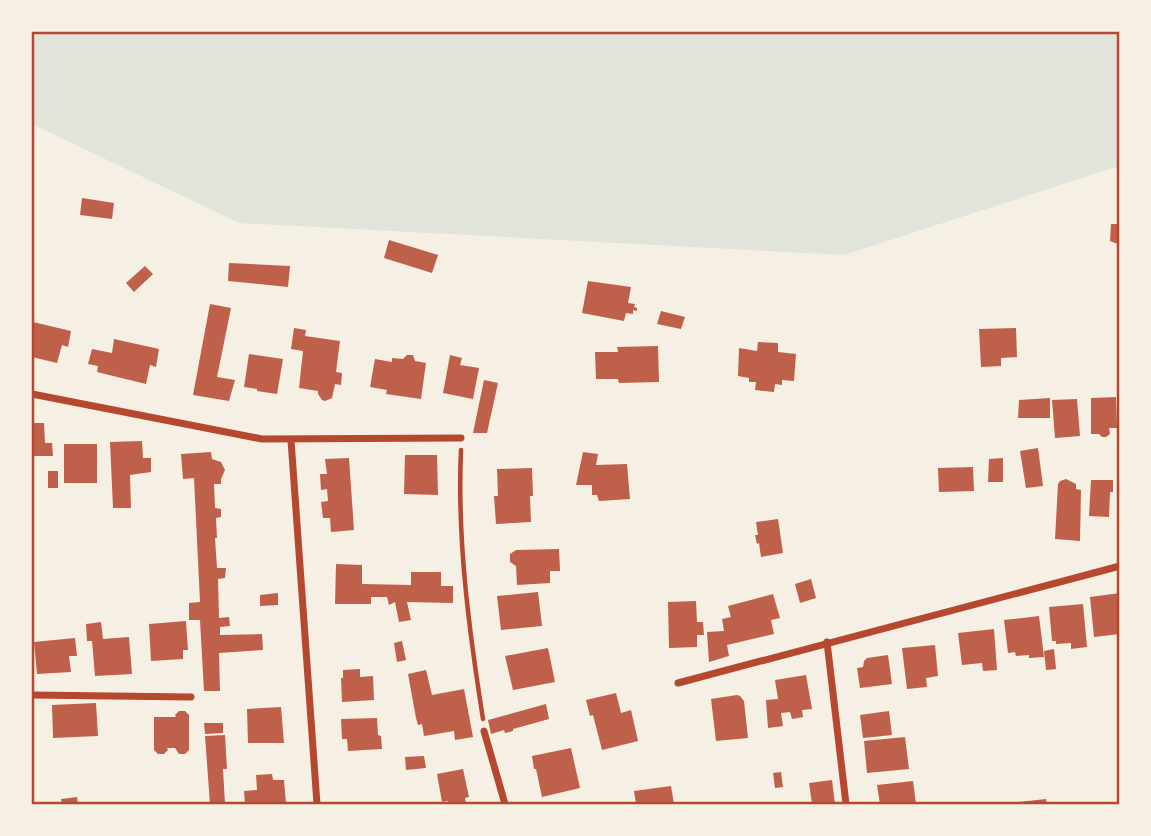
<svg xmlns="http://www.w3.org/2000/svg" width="1151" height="836" font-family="Bitter,serif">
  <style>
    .green { fill: #e2e4dc }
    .building { fill: #bf614a }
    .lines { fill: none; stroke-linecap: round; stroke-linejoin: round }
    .path { stroke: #b5482f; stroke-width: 4.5 }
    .minor { stroke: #b5482f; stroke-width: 7 }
    .neatline { fill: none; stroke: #b5482f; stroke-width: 2.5 }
  </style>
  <rect width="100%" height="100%" fill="#f6efe4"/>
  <path class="green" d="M32 32H1119V166L844 255 239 223 32 124Z"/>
  <g class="building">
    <path d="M82 198 114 203 112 219 80 215Z"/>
    <path d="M1111 224H1120V245L1110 241Z"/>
    <path d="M389 240 438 255 432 273 384 258Z"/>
    <path d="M229 263 290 266 288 287 228 281Z"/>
    <path d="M145 266 153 274 134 292 126 283Z"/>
    <path d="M588 281 631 287 628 303 635 304 634 307 637 308V311L633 310V314L626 313 624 321 582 313Z"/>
    <path d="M210 304 231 308 217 377 235 380 229 401 193 395Z"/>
    <path d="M661 311 685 317 681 329 657 324Z"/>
    <path d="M33 322 71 331 68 347 62 345 57 363 32 357V328Z"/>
    <path d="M294 328 306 330 305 336 340 341 336 372 342 373 341 385 335 384 332 398 325 401 322 400 318 394V391L299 388 303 351 291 349Z"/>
    <path d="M1016 328 1017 357 1001 358V366L981 367 979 329Z"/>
    <path d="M114 339 159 349 156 367 150 365 146 384 97 372 98 366 88 364 92 349 112 353Z"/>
    <path d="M758 342 778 343V352L796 354 794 381 782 380V385L775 384 774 392 755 390 756 382H749V378L738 376 739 348 757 351Z"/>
    <path d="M658 346 659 382 619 383 618 379H596L595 352H618L617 347Z"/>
    <path d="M249 354 283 359 277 394 257 391V389L244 387Z"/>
    <path d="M407 355H413L415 361 426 363 421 399 386 394 387 390 370 387 375 359 392 362V358L403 359Z"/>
    <path d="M450 355 462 358 460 365 479 368 473 399 443 393Z"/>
    <path d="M484 380 498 383 487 433H473Z"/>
    <path d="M1116 397 1117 428H1109L1110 434 1106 437H1102L1099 434H1091V398Z"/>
    <path d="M1050 398V418H1018L1019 400Z"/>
    <path d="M1077 399 1080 436 1055 438 1052 400Z"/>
    <path d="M32 423H44L45 443H52L53 456H32Z"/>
    <path d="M142 441 143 458H151V472L130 475 131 508H113L110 442Z"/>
    <rect x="64" y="444" width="33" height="39"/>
    <path d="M1038 448 1043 486 1026 488 1020 451Z"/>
    <path d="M211 452 212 459 221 462 225 470 221 479V484H214L215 508 221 509V517L216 518 217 538H215L217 568H226L225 578 218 579 219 618 229 617 230 626 220 627V635L262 634 263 650 219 653 220 691H204L200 620H189V603L200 602 194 478 183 479 181 454Z"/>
    <path d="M583 452 598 454 596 465 627 464 630 499 599 501 597 495H592V485H576Z"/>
    <path d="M405 455H437L438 495 404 494Z"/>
    <path d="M349 458 354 530 331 532 330 518H323L321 502 328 501 327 489 321 490 320 474H327L325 459Z"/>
    <path d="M1003 458V482H988L989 459Z"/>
    <path d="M973 467 974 491 939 492 938 468Z"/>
    <path d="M532 468 533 496H530L531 522 496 524 494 496H498L497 469Z"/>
    <rect x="48" y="471" width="10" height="17"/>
    <path d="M1066 479 1076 484V489L1081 490 1080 541 1055 539 1058 484 1060 481Z"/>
    <path d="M1091 480H1113V492H1110L1109 517 1089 516Z"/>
    <path d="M778 519 783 553 761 557 759 543 757 544 755 535H758L756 522Z"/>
    <path d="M559 549 560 571H550V583L517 585 516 566 510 562V554L516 550Z"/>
    <path d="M336 564 362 565V584L411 585V572H441V586H453V603L407 602 411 620 399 622 395 602 389 605 387 597H371V604H335Z"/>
    <path d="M811 579 816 598 800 603 795 584Z"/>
    <path d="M538 592 542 626 501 630 497 596Z"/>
    <path d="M278 593V605L260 606V595Z"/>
    <path d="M1120 593V634L1094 637 1090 597Z"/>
    <path d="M773 594 780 618 771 620 774 634 727 645 729 656 709 662 707 632 724 631 722 619 731 617 728 606Z"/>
    <path d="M696 601 697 622H703L704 635H697V647L669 648 668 602Z"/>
    <path d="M1083 604 1087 647 1071 649V643L1056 644V641H1052L1049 607Z"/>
    <path d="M1039 616 1044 657 1029 658V655L1016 656 1015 652 1008 653 1004 620Z"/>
    <path d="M186 621 188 650H183V659L151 661 149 624Z"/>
    <path d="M101 622 103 639 129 637 132 674 95 676 92 641H87L86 624Z"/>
    <path d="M994 629 997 670 983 671 982 663 962 665 958 633Z"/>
    <path d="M75 638 77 656H69L71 672 37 674 34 642Z"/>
    <path d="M402 641 406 660 397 662 394 643Z"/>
    <path d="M935 645 938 676 926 678 927 687 907 689 902 648Z"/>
    <path d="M548 648 555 682 513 690 505 656Z"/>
    <path d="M1054 649 1056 669 1046 670 1044 651Z"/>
    <path d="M888 655 892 684 860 688 857 668 863 667 864 661 867 658Z"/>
    <path d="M360 669V677L373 676 374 700 342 702 341 678H343V670Z"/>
    <path d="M426 670 432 695 464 689 473 737 455 740 454 731 424 736 422 724 418 725 416 718 408 674Z"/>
    <path d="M806 675 812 709 802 710 803 717 792 719 790 712 781 713 783 726 768 728 766 700 778 699 775 680Z"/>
    <path d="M616 693 621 713 631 710 638 741 602 750 593 715 590 716 586 700Z"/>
    <path d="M737 695 740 696 744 701 748 738 716 741 711 699Z"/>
    <path d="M96 703 98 736 53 738 52 705Z"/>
    <path d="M546 704 549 719 513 729V731L505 733 504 730 491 734 488 720Z"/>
    <path d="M281 707 284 743H248L247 709Z"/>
    <path d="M179 711H185L189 715V750L185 754H179L175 748H167L168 750 164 754H158L154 750V717H176L175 715Z"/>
    <path d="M889 711 892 735 863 738 860 715Z"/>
    <path d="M377 718 378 735 381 736 382 749 348 751 347 739H342L341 719Z"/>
    <path d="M204 723H223V733L205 734Z"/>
    <path d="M225 735 227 769H223L225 804H210L205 736Z"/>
    <path d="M905 737 909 769 867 773 864 741Z"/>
    <path d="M571 748 580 788 542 797 536 769H534L532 756Z"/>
    <path d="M424 756 426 768 406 770 405 757Z"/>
    <path d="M463 769 469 797 465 798 466 803 448 804V801L442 802 437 774Z"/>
    <path d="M781 772 783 787 775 788 773 773Z"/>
    <path d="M272 774 273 780H284L286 804H245L244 791 257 790 256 775Z"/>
    <path d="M832 780 835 804H812L809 783Z"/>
    <path d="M913 781 916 804H880L877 785Z"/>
    <path d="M671 786 674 804H636L634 791Z"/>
    <path d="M77 797 78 804H62L61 799Z"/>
    <path d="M1046 799 1047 804H1009V803Z"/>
  </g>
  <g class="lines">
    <path class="path" d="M461 450C457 540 469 630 483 719"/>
    <g class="minor">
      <path d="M32 394 262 439 461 438"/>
      <path d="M291 440 317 804"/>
      <path d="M827 642 846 804"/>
      <path d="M678 683 1120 566"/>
      <path d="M32 695 191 697"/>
      <path d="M484 731 505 804"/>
    </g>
  </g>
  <rect width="1151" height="836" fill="none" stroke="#f6efe4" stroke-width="66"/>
  <rect x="33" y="33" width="1085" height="770" class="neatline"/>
</svg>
